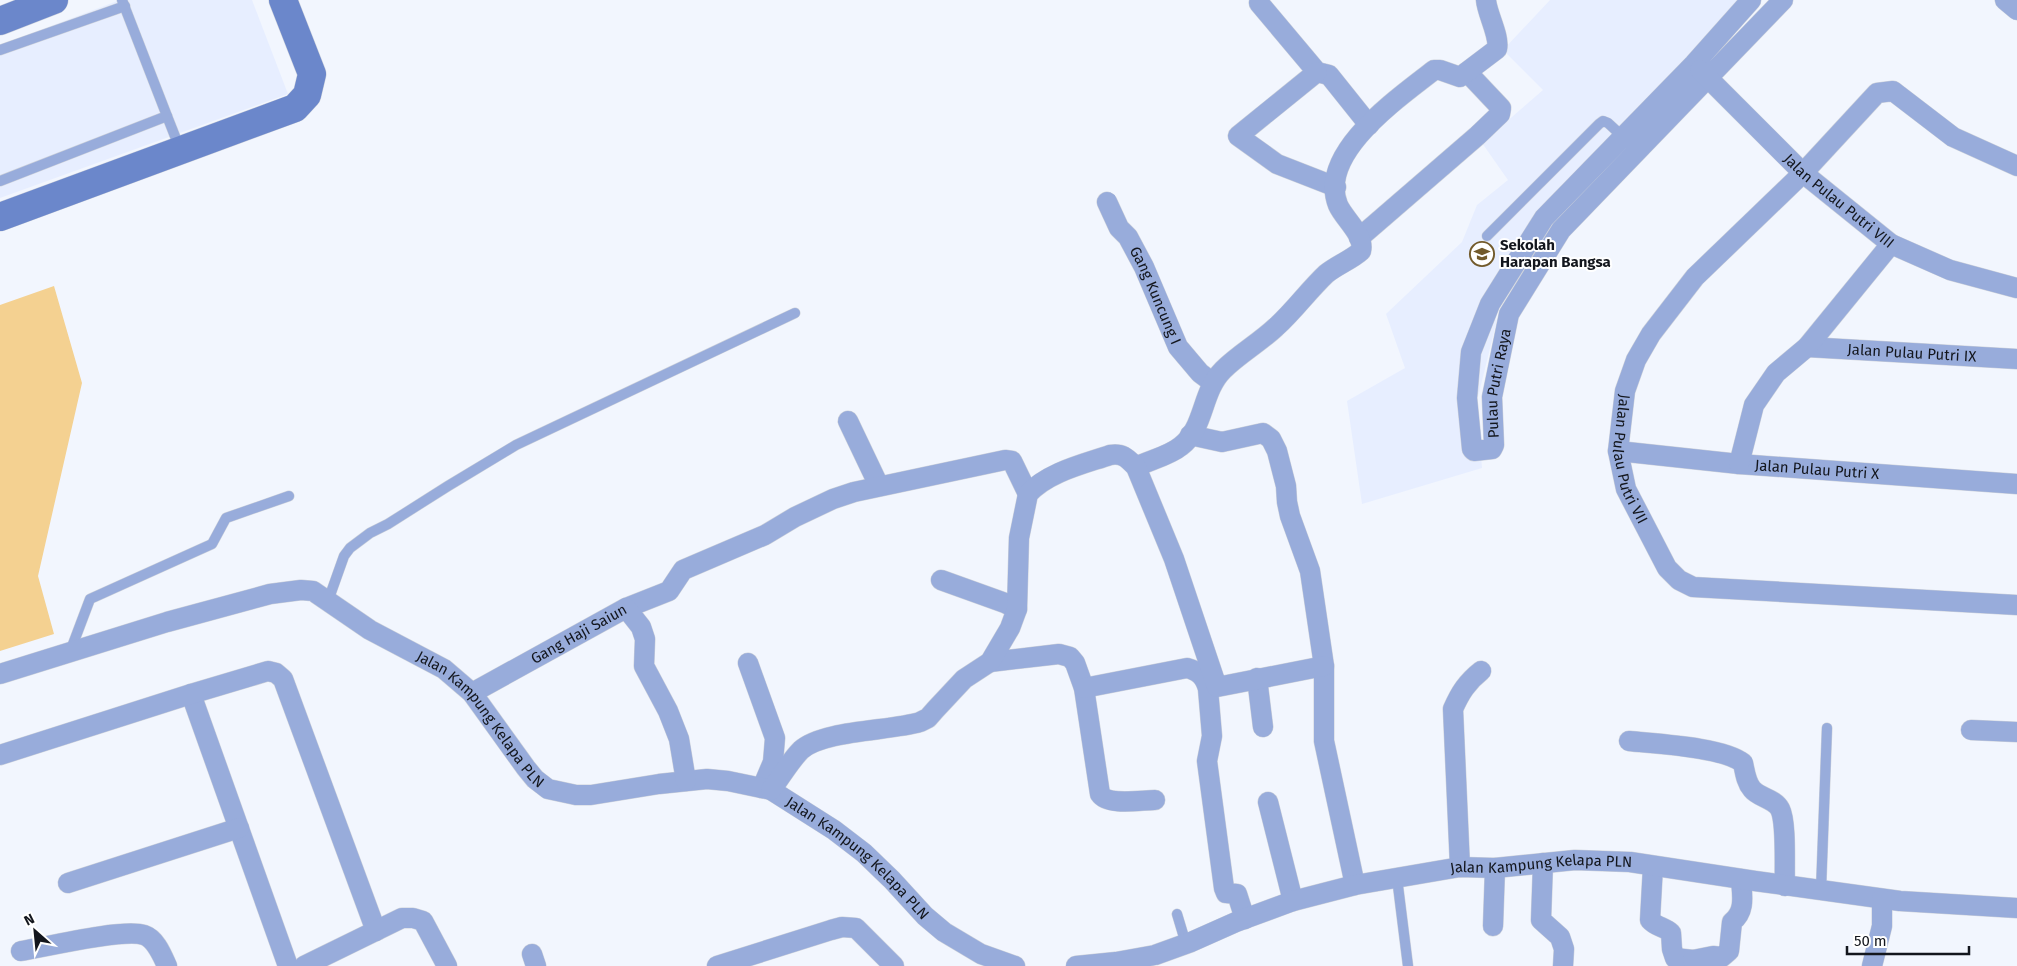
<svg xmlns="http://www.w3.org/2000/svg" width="2017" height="966" font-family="'Fira Sans',sans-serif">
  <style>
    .built { fill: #e7eeff }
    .green { fill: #f4d191 }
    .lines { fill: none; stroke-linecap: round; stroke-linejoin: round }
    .lane-casing { stroke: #ced2da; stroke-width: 11 }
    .street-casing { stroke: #ced2da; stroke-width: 21 }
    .secondary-casing { stroke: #ced2da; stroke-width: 29 }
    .lane { stroke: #98acdb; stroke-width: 10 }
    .street { stroke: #98acdb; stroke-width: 20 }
    .secondary { stroke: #6b87cb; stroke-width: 28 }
    .labels { text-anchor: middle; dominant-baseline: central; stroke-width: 4; stroke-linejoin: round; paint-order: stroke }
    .street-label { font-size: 15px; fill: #13161d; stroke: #fff }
    .poi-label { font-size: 15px; font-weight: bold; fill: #13161d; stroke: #fff; text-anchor: start }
  </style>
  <rect width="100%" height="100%" fill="#f2f6fe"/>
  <g class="built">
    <path d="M120 0H252L288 94 0 198V45Z"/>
    <path d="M1550 0H1739L1551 205 1484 316 1497 320 1477 401 1482 468 1362 504 1347 401 1405 368 1386 314 1462 242 1477 205 1508 180 1482 143 1543 90 1503 50Z"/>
  </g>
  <path class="green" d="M54 286 82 383 38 576 54 634 0 651V305Z"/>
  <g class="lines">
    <defs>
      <g id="lane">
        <path d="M0 50 125 6"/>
        <path d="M167 116 180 149"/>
        <path d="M0 181 167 116 122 0"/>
        <path d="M1487 236 1599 124 1603 121 1608 123 1622 136"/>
        <path d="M328 601 344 556 350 548 370 533 388 524 448 486 516 445 795 313"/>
        <path d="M70 652 90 599 212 544 226 518 289 496"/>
        <path d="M1397 878 1408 966"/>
        <path d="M1821 890 1827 728"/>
        <path d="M1177 914 1186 944"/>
      </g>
      <g id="street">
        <path id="s1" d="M1751 0 1694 64 1544 218 1490 304 1471 352 1467 398 1472 449 1474 451 1492 449 1494 445 1492 397 1509 314 1561 230 1783 0"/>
        <path d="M2005 0 2017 10"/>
        <path d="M1259 3 1317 72 1329 75 1369 125"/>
        <path id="s2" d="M1700 70 1803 173 1891 244 1950 270 2017 288"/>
        <path d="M1317 72 1238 136 1277 164 1336 187"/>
        <path id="s3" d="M2017 166 1953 137 1893 91 1877 93 1803 173 1695 277 1651 334 1636 360 1625 391 1618 451 1626 489 1667 568 1679 580 1693 587 2017 605"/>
        <path id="s4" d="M1107 202 1119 228 1128 237 1144 267 1178 347 1200 373 1212 382"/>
        <path d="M1359 238 1477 136 1500 114 1501 108 1467 72"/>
        <path id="s5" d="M1807 347 2017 359"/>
        <path d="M848 421 879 486"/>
        <path d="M1190 435 1222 442 1263 433 1271 439 1277 451 1286 486 1287 502 1290 516 1310 571 1324 666V741L1355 885"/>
        <path id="s6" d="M1618 451 1739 464 2017 484"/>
        <path d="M1739 464 1754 405 1776 373 1807 347 1891 244"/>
        <path d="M1136 467C1150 460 1169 456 1181 446 1205 428 1201 392 1223 370 1239 354 1259 343 1276 327 1294 311 1308 291 1326 274 1337 265 1351 260 1361 251 1365 235 1344 219 1338 205 1317 153 1400 97 1434 70H1440L1460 77 1497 49C1500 36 1487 14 1486 0"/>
        <path d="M941 580 1005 603 1017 609"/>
        <path d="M626 608 669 591 683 570 765 535 795 517 833 499 854 492 1005 460 1012 461 1028 494"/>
        <path d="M990 662 1059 654 1070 657 1075 663 1084 688 1100 794C1108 806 1141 800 1155 800"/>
        <path d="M748 663 775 738 773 762 762 788"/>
        <path id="s7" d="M0 674 167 622 270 594 301 590 313 591 370 630 444 669 472 693 526 768 535 779 548 789 576 795H591L659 784 707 779 728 781 771 790 834 830 864 853 892 880 925 916 944 932 981 954 1015 966"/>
        <path d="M1257 678 1263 727"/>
        <path d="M1084 688 1187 668C1199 671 1205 677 1208 689L1212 736 1207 761 1224 888 1226 893 1237 894 1245 919"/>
        <path id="s8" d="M472 693 626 608 641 627 645 639 644 666 668 711 679 739 686 781"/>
        <path d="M191 694 288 966"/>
        <path d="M1971 730 2017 732"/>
        <path d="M1629 741C1657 744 1723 747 1743 763 1745 772 1746 782 1752 789 1759 798 1774 798 1780 809 1787 823 1784 868 1785 886"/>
        <path d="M0 755 191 694 268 671 276 673 283 679 376 931"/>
        <path d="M771 790C781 777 790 761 801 750 823 730 891 731 920 722L928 718 935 710 964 679 990 662 1010 628 1017 609 1019 538 1028 494C1048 472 1084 464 1110 455 1123 453 1127 458 1136 467L1174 559 1217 687 1324 666"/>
        <path d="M1268 802 1293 901"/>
        <path d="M1543 863 1541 920 1560 937 1564 949 1563 966"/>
        <path d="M1653 866 1650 920C1656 927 1665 927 1671 933L1672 949 1675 958 1693 960 1696 966"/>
        <path d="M1460 867 1453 709C1460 693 1467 682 1481 671"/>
        <path d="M68 883 239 828"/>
        <path d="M1493 926 1495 868"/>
        <path d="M21 951C45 947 124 928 144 935 156 939 162 955 167 966"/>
        <path d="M532 954 536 966"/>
        <path d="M1693 960 1713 956 1722 957 1729 951 1732 922C1746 911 1742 895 1741 879"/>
        <path d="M304 966 402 918H413L423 921 447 966"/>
        <path d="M717 966 831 930 842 927 856 928 894 966"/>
        <path id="s9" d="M1076 966 1116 962 1155 955 1191 942 1236 922 1293 901 1355 885 1460 867 1495 868 1575 860 1630 862 1755 881 1900 901 2017 908"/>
        <path d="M1872 966 1882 926V899"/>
      </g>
      <g id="secondary">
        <path d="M0 21 54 0"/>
        <path d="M0 217 295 108 307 95 312 74 283 0"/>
      </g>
    </defs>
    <use href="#lane" class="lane-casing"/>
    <use href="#street" class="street-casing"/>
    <use href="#secondary" class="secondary-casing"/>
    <use href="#lane" class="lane"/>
    <use href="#street" class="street"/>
    <use href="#secondary" class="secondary"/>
  </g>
  <defs>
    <symbol id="school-ring" viewBox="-11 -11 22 22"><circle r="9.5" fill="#fff" stroke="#725a2b" stroke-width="1.5"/><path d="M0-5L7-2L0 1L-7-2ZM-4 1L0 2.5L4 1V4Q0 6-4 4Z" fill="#725a2b"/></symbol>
  </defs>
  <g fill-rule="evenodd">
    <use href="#school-ring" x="1468" y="240" width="28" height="28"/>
  </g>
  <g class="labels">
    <g class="street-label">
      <text stroke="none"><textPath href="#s2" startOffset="191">Jalan Pulau Putri VIII</textPath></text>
      <text stroke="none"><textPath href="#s4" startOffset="106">Gang Kuncung I</textPath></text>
      <text stroke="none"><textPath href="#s5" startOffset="105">Jalan Pulau Putri IX</textPath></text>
      <text stroke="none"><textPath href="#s1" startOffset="639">Pulau Putri Raya</textPath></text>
      <text stroke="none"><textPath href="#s3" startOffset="626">Jalan Pulau Putri VII</textPath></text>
      <text stroke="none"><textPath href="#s6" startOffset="200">Jalan Pulau Putri X</textPath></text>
      <text stroke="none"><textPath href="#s8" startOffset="122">Gang Haji Saiun</textPath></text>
      <text stroke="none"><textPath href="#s7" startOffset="539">Jalan Kampung Kelapa PLN</textPath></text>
      <text stroke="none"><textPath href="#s7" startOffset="974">Jalan Kampung Kelapa PLN</textPath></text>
      <text stroke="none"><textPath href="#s9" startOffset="480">Jalan Kampung Kelapa PLN</textPath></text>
    </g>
    <g class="poi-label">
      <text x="1500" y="245">Sekolah<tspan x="1500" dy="17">Harapan Bangsa</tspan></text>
    </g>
  </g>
  <g transform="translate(35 931) rotate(333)" stroke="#ffffff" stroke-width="4" paint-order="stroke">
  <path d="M0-4L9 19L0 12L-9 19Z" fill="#13161d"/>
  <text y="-8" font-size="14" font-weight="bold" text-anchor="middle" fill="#13161d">N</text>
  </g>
  <path d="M1847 946v8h122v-8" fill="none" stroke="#13161d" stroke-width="2.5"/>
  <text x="1854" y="946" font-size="15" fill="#13161d" stroke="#ffffff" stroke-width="4" paint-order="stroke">50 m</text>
</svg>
